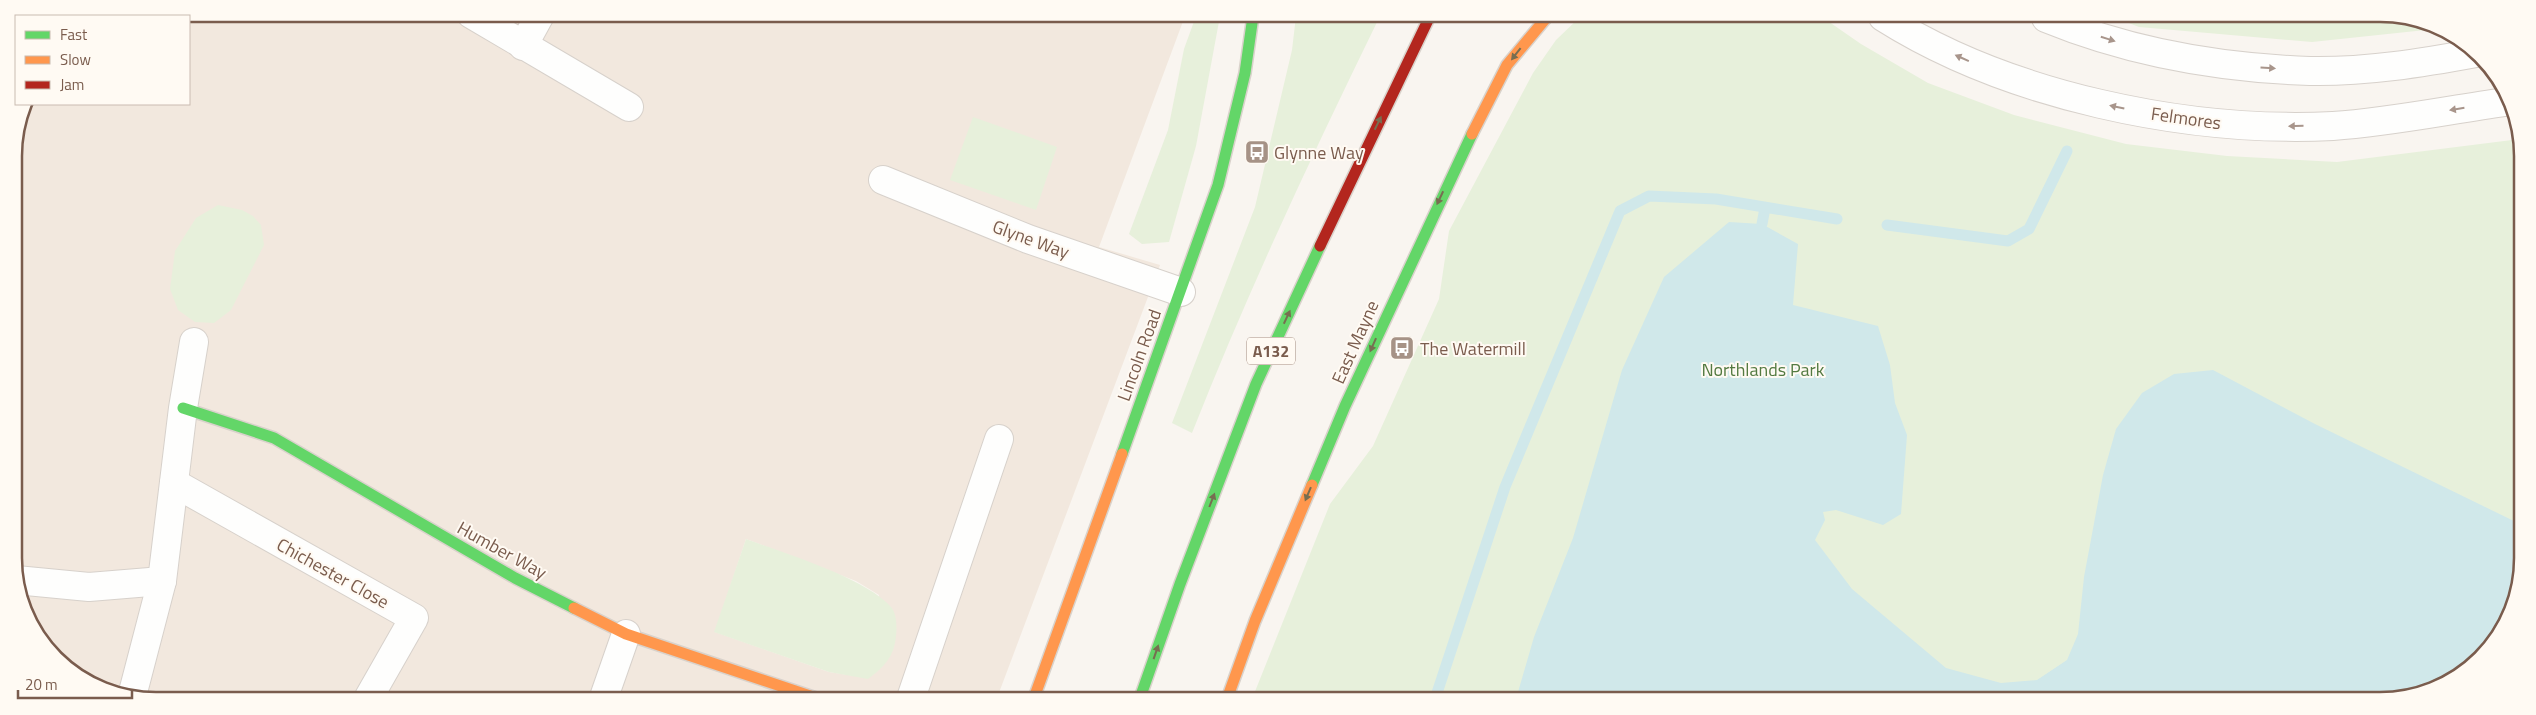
<svg xmlns="http://www.w3.org/2000/svg" width="2536" height="715" font-family="'Titillium Web',sans-serif">
  <style>
    .residential { fill: #f2e8de; fill-rule: evenodd }
    .green { fill: #e7f0db }
    .water { fill: #d0e8ea }
    .lines { fill: none; stroke-linecap: round; stroke-linejoin: round }
    .stream { stroke: #d0e8ea; stroke-width: 11 }
    .street-casing { stroke: #d7d1cb; stroke-width: 30 }
    .fast-casing { stroke: #d9d2cb; stroke-width: 14 }
    .slow-casing { stroke: #d9d2cb; stroke-width: 14 }
    .jam-casing { stroke: #d9d2cb; stroke-width: 14 }
    .street { stroke: #fefefd; stroke-width: 28 }
    .fast { stroke: #63d668; stroke-width: 11 }
    .slow { stroke: #ff974d; stroke-width: 11 }
    .jam { stroke: #b3261e; stroke-width: 11 }
    .oneway { fill: #a8958b }
    .oneway2 { fill: #776e51 }
    .labels { text-anchor: middle; dominant-baseline: central; stroke-width: 4; stroke-linejoin: round; paint-order: stroke }
    .shield { fill: #fffaf3; stroke: #a28b7f; stroke-width: 1 }
    .shield-label { font-size: 16px; font-weight: bold; fill: #7a5c4d }
    .street-label { font-size: 18px; fill: #7a5c4d; stroke: #fffaf3 }
    .poi-label { font-size: 18px; fill: #7a5c4d; stroke: #fffaf3; text-anchor: start }
    .park-label { font-size: 18px; fill: #537a41; stroke: #fffaf3 }
    .rim { fill: none; stroke: #7a5c4d; stroke-width: 2.5 }
  </style>
  <rect width="100%" height="100%" fill="#f9f5f0"/>
  <path class="residential" d="M157 14 1185 16 1099 247 1160 265 997 698 120 696 49 653 16 586 14 147 24 104H189V16H144ZM746 539 856 581 879 595 868 678 829 672 715 632Z"/>
  <g class="green">
    <path d="M1196 16H1220L1196 146 1169 242 1142 244 1129 234 1168 130 1184 49Z"/>
    <path d="M1296 16H1380C1313 153 1248 291 1192 433L1172 423 1255 207 1292 50Z"/>
    <path d="M1580 17H1822L1861 44 1928 83 2014 115 2126 144 2227 156 2337 162 2520 139 2517 595 2473 666 2434 690 2389 701 1252 699 1330 504 1373 446 1439 299 1449 231 1533 73 1556 40Z"/>
    <path d="M2116 18 2416 19 2435 29 2312 42 2139 27Z"/>
    <path d="M973 117 1057 147 1036 210 950 180Z"/>
    <path d="M218 205 242 210 253 216 261 225 264 245 231 310 214 323 195 322 178 310 170 289 175 251 196 218Z"/>
    <path d="M746 539C784 553 866 578 891 607 897 614 897 628 896 636 894 657 884 667 868 679L829 672 714 632Z"/>
  </g>
  <path class="water" d="M1729 222 1762 224 1798 244 1793 305 1878 326 1890 365 1895 403 1907 435 1901 514 1883 525 1836 510 1823 512 1825 520 1815 540 1852 589 1946 668 2001 683 2037 680 2067 660 2078 634 2084 577 2103 475 2116 429 2142 393 2174 374 2213 370 2315 424 2518 523 2517 595 2473 666 2434 690 2389 701 1516 699 1534 637 1573 538 1622 370 1664 277Z"/>
  <g class="lines">
    <g class="stream">
      <path d="M1762 224 1765 208"/>
      <path d="M1887 225 2008 241 2029 229 2067 151"/>
      <path d="M1435 699 1505 487 1620 211 1649 196 1716 199 1837 219"/>
    </g>
    <defs>
      <g id="street">
        <path d="M471 14 629 107"/>
        <path d="M1883 17C2008 96 2186 133 2333 126 2391 122 2448 110 2505 102"/>
        <path d="M2046 18C2129 52 2221 68 2310 71 2365 72 2422 63 2476 53"/>
        <path d="M523 46 540 15"/>
        <path d="M883 180 1028 239 1181 292"/>
        <path d="M174 483 414 618 369 697"/>
        <path d="M16 580 89 587 162 581"/>
        <path d="M132 696 162 581 183 408 194 342"/>
        <path d="M604 697 626 634"/>
        <path d="M911 698 999 439"/>
      </g>
      <g id="fast">
        <path d="M183 408 274 438 515 578 574 608"/>
        <path d="M1122 454 1218 185 1245 73 1253 16"/>
        <path d="M1312 485 1345 406 1472 134"/>
        <path d="M1140 698 1180 584 1256 384 1320 246"/>
      </g>
      <g id="slow">
        <path d="M1472 134 1507 65 1547 17"/>
        <path d="M574 608 626 634 816 698"/>
        <path d="M1034 698 1122 454"/>
        <path d="M1227 699 1255 621 1312 485"/>
      </g>
      <path id="jam" d="M1320 246 1430 16"/>
    </defs>
    <use href="#street" class="street-casing"/>
    <use href="#fast" class="fast-casing"/>
    <use href="#slow" class="slow-casing"/>
    <use href="#jam" class="jam-casing"/>
    <use href="#street" class="street"/>
    <use href="#fast" class="fast"/>
    <use href="#slow" class="slow"/>
    <use href="#jam" class="jam"/>
  </g>
  <defs><path id="oneway-solid" d="M-6-.8H1V-3.2L6.5 0L1 3.2V.8H-6Z" transform="scale(1.25)"/></defs>
  <g class="oneway">
    <use href="#oneway-solid" transform="translate(2108 39) rotate(17)"/>
    <use href="#oneway-solid" transform="translate(1962 58) rotate(-156)"/>
    <use href="#oneway-solid" transform="translate(2268 68) rotate(4)"/>
    <use href="#oneway-solid" transform="translate(2117 107) rotate(-168)"/>
    <use href="#oneway-solid" transform="translate(2457 109) rotate(171)"/>
    <use href="#oneway-solid" transform="translate(2296 126) rotate(179)"/>
  </g>
  <g class="oneway2">
    <use href="#oneway-solid" transform="translate(1516 54) rotate(128)"/>
    <use href="#oneway-solid" transform="translate(1378 123) rotate(-64)"/>
    <use href="#oneway-solid" transform="translate(1440 198) rotate(115)"/>
    <use href="#oneway-solid" transform="translate(1287 317) rotate(-65)"/>
    <use href="#oneway-solid" transform="translate(1373 345) rotate(114)"/>
    <use href="#oneway-solid" transform="translate(1308 494) rotate(113)"/>
    <use href="#oneway-solid" transform="translate(1212 500) rotate(-69)"/>
    <use href="#oneway-solid" transform="translate(1156 652) rotate(-71)"/>
  </g>
  <defs>
    <symbol id="bus-square" viewBox="-11 -11 22 22"><rect x="-9" y="-9" width="18" height="18" rx="4" fill="#a69286" stroke="#fffaf3"/><path d="M-5-6H5V4H4V6H2V4H-2V6H-4V4H-5ZM-3.5-4V0h7V-4ZM-3.5 1.2v1.5H-2V1.2ZM2 1.2v1.5H3.5V1.2Z" fill="#fff"/></symbol>
  </defs>
  <g fill-rule="evenodd">
    <use href="#bus-square" x="1243" y="138" width="28" height="28"/>
    <use href="#bus-square" x="1388" y="334" width="28" height="28"/>
  </g>
  <g class="labels">
    <rect class="shield" x="1247" y="337.5" width="48" height="27" rx="4"/>
    <g class="shield-label">
      <text x="1271" y="351">A132</text>
    </g>
    <g class="street-label">
      <text transform="translate(2186 118) rotate(8)">Felmores</text>
      <text transform="translate(1031 239) rotate(20)">Glyne Way</text>
      <text transform="translate(1355 342) rotate(-66)">East Mayne</text>
      <text transform="translate(1139 355) rotate(-70)">Lincoln Road</text>
      <text transform="translate(502 550) rotate(29)">Humber Way</text>
      <text transform="translate(333 573) rotate(29)">Chichester Close</text>
    </g>
    <g class="poi-label">
      <text x="1274" y="152">Glynne Way</text>
      <text x="1420" y="348">The Watermill</text>
    </g>
    <g class="park-label">
      <text x="1763" y="369">Northlands Park</text>
    </g>
  </g>
  <path d="M0 0H2536V715H0ZM156 22H2380A134 134 0 0 1 2514 156V558A134 134 0 0 1 2380 692H156A134 134 0 0 1 22 558V156A134 134 0 0 1 156 22Z" fill="#fffaf3" fill-rule="evenodd"/>
  <path class="rim" d="M156 22H2380A134 134 0 0 1 2514 156V558A134 134 0 0 1 2380 692H156A134 134 0 0 1 22 558V156A134 134 0 0 1 156 22Z"/>
  <rect x="15" y="15" width="175" height="90" fill="#fffaf3" stroke="#cabbb1"/>
  <rect x="25" y="31" width="25" height="8" fill="#63d668" stroke="#cabbb1"/>
  <text x="60" y="40" font-size="15" fill="#7a5c4d">Fast</text>
  <rect x="25" y="56" width="25" height="8" fill="#ff974d" stroke="#cabbb1"/>
  <text x="60" y="65" font-size="15" fill="#7a5c4d">Slow</text>
  <rect x="25" y="81" width="25" height="8" fill="#b3261e" stroke="#cabbb1"/>
  <text x="60" y="90" font-size="15" fill="#7a5c4d">Jam</text>
  <path d="M18 690v8h114v-8" fill="none" stroke="#7a5c4d" stroke-width="2.5"/>
  <text x="25" y="690" font-size="15" fill="#7a5c4d" stroke="#fffaf3" stroke-width="4" paint-order="stroke">20 m</text>
</svg>
